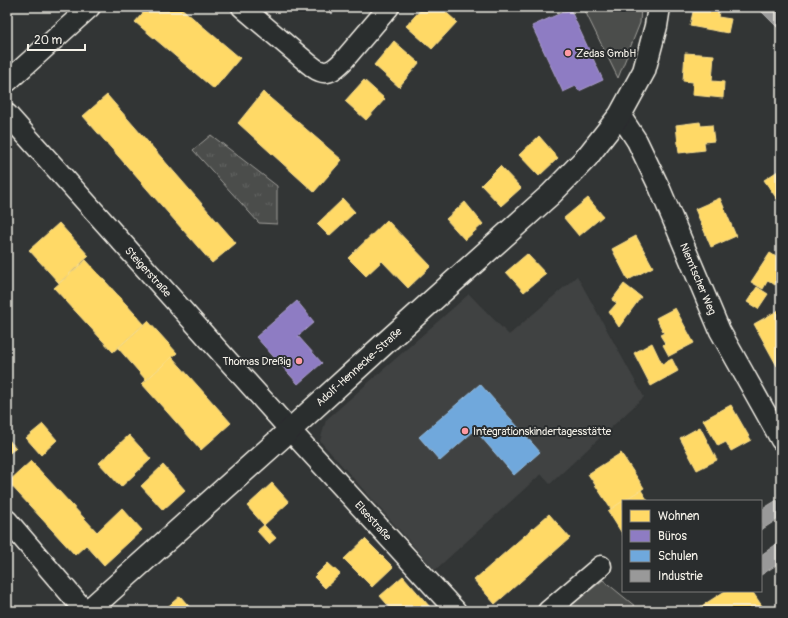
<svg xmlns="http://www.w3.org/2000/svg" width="788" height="618" font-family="Pangolin,sans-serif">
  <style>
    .built { fill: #404242 }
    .grass { fill: #4b4d4c; stroke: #a09f9a }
    .park { fill: url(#park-tufts); stroke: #a09f9a }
    .homes { fill: #ffd966; stroke: #fce08d }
    .offices { fill: #8e7cc3; stroke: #ad9fce }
    .schools { fill: #6fa8dc; stroke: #97bee0 }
    .industry { fill: #999; stroke: #b4b3b1 }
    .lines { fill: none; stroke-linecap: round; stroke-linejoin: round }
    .minor-casing { stroke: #f4f1e8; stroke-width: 23 }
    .tertiary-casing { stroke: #f4f1e8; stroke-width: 25 }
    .minor { stroke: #2a2d2e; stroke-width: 20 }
    .tertiary { stroke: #2a2d2e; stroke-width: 22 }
    .poi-dot { fill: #ff9aa2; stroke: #2a2d2e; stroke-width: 1.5 }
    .labels { text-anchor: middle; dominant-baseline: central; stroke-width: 4; stroke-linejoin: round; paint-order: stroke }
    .poi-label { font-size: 11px; fill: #f4f1e8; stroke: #2a2d2e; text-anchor: start }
    .street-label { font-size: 11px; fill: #f4f1e8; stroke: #2a2d2e }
  </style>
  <defs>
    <pattern id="park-tufts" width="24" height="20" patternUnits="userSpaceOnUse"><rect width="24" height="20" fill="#4b4d4c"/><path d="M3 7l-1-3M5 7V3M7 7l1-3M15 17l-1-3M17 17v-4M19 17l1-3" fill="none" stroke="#666766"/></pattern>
  </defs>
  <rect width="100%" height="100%" fill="#323535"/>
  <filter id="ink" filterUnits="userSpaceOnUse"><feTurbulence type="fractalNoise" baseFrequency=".025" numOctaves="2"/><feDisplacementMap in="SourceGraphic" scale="8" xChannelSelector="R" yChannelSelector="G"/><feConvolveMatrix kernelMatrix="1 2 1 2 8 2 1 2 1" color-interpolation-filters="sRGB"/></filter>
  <g filter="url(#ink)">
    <path class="built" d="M577 276 644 397 550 484 541 474 435 570 320 441 326 420 469 294 509 335Z"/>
    <g class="grass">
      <path d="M587 7H641L640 23 618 78 585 11Z"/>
      <path d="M603 580 641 611H564Z"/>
    </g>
    <path class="park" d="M211 135 277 186V224L259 223 193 150Z"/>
    <g class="homes">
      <path d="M148 7H180L240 58 214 89 135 22Z"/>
      <path d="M423 7H440L457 22 432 49 406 26Z"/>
      <path d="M694 7H720L718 17 731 19 728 33 690 26Z"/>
      <path d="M394 41 419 63 399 87 374 65Z"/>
      <path d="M685 53 714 55 712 81 724 82 723 98 692 95 693 82 683 81Z"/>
      <path d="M364 80 385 99 366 120 345 101Z"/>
      <path d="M263 92 342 160 314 192 238 123Z"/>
      <path d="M107 95 236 243 212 263 83 116Z"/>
      <path d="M700 122 701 126 712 125 714 141 704 142 705 150 679 153 676 125Z"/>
      <path d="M539 136 558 158 539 176 519 155Z"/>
      <path d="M500 166 521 188 501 206 481 185Z"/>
      <path d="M781 169V197L777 199 764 180Z"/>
      <path d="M588 198 603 216 579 236 564 218Z"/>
      <path d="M720 198 736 236 711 247 695 209Z"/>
      <path d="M343 199 355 212 329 236 317 224Z"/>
      <path d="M465 202 483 224 465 240 446 219Z"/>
      <path d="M387 220 431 266 408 288 382 261 366 276 348 258Z"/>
      <path d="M59 223 89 256 59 283 29 250Z"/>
      <path d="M636 236 653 267 628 280 612 249Z"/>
      <path d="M770 253 781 260V276L775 285 768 280 763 289 751 282Z"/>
      <path d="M527 254 546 274 524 292 506 272Z"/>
      <path d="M86 260 144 324 113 352 54 288Z"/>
      <path d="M624 284 641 297 619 327 609 312 617 303 612 300Z"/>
      <path d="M757 287 768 294 758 309 747 302Z"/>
      <path d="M675 308 694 343 669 356 663 345 665 343 660 335 664 333 656 318Z"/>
      <path d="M779 310 781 313V363L777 366 754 324Z"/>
      <path d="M148 321 177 353 146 380 118 348Z"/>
      <path d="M652 343 662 364 672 359 678 371 651 386 634 353Z"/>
      <path d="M172 357 231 423 201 450 142 384Z"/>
      <path d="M731 405 751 440 731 451 726 442 718 446 703 420Z"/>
      <path d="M43 424 57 440 41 455 26 438Z"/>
      <path d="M700 427 717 460 697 470 680 438Z"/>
      <path d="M129 435 151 459 121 487 99 463Z"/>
      <path d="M7 438 16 448 7 455Z"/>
      <path d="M621 453 644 488 611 509 588 474Z"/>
      <path d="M31 461 97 532 122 508 142 530 104 565 86 545 75 555 8 482Z"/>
      <path d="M163 465 185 490 163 510 141 486Z"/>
      <path d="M272 483 289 502 264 525 247 506Z"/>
      <path d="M641 490 648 501H623Z"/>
      <path d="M623 501V535L608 511Z"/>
      <path d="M549 514 570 538 495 604 474 580Z"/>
      <path d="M264 525 276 538 269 544 257 531Z"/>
      <path d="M365 539 393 567 372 587 344 559Z"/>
      <path d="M328 563 340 574 325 588 314 577Z"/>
      <path d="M403 576 430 607 426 611H393L380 596Z"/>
      <path d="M725 591H752L762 606 754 611H694Z"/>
      <path d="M180 596 193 611H163Z"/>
    </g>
    <g class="offices">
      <path d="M570 9 603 80 579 91 576 86 563 92 532 26Z"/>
      <path d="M297 301 314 322 298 336 322 363 298 384 256 337Z"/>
    </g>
    <path class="schools" d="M480 384 540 452 514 475 475 430 440 461 419 437Z"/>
    <g class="industry">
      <path d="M324 7H338L332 14Z"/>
      <path d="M757 7H781V31Z"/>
      <path d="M777 500 781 507V517L761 530V510Z"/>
      <path d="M781 541V562L761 575V555Z"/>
    </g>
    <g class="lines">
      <defs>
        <g id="minor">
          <path d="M242 7 309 64C312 66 316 70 320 71 329 75 337 67 343 61L389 7"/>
          <path d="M7 82 90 7"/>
          <path d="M7 114 290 430 456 611"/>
          <path d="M620 115 637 141 660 189 720 331 781 440"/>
          <path d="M7 520 85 611"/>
          <path d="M548 611 601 566"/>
        </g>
        <path id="tertiary" d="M88 611 290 430 383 345 551 194 587 157 620 115 644 71 656 26 659 7"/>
      </defs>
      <use href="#minor" class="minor-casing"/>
      <use href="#tertiary" class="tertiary-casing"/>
      <use href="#minor" class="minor"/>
      <use href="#tertiary" class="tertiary"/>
    </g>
  </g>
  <g class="poi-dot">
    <circle cx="568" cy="53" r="4"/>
    <circle cx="299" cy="361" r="4"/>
    <circle cx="465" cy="431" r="4"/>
  </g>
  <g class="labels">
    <g class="poi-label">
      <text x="576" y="53">Zedas GmbH</text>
      <text x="291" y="361" text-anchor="end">Thomas Dreßig</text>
      <text x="473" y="431">Integrationskindertagesstätte</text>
    </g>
    <g class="street-label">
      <text transform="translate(148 272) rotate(48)">Steigerstraße</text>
      <text transform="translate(698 279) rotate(67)">Niemtscher Weg</text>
      <text transform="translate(359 367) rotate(-42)">Adolf-Hennecke-Straße</text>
      <text transform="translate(373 521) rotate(48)">Elsestraße</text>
    </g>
  </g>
  <rect width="788" height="618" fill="none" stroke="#2a2d2e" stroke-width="24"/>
  <rect x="12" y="12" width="764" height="594" fill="none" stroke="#f4f1e8" stroke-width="1.5" filter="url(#ink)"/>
  <rect x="622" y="500" width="140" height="92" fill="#2a2d2e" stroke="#7b7b78"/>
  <rect x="630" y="510" width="20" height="12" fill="#ffd966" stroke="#7b7b78"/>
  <text x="658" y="520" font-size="12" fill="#f4f1e8">Wohnen</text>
  <rect x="630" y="530" width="20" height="12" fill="#8e7cc3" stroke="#7b7b78"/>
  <text x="658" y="540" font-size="12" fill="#f4f1e8">Büros</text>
  <rect x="630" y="550" width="20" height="12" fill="#6fa8dc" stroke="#7b7b78"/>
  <text x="658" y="560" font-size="12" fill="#f4f1e8">Schulen</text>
  <rect x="630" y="570" width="20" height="12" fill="#999999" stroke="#7b7b78"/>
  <text x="658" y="580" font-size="12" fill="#f4f1e8">Industrie</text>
  <path d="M28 44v6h57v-6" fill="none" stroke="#f4f1e8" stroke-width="2"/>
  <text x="34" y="44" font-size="12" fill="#f4f1e8" stroke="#2a2d2e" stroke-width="3" paint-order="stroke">20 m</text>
</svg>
